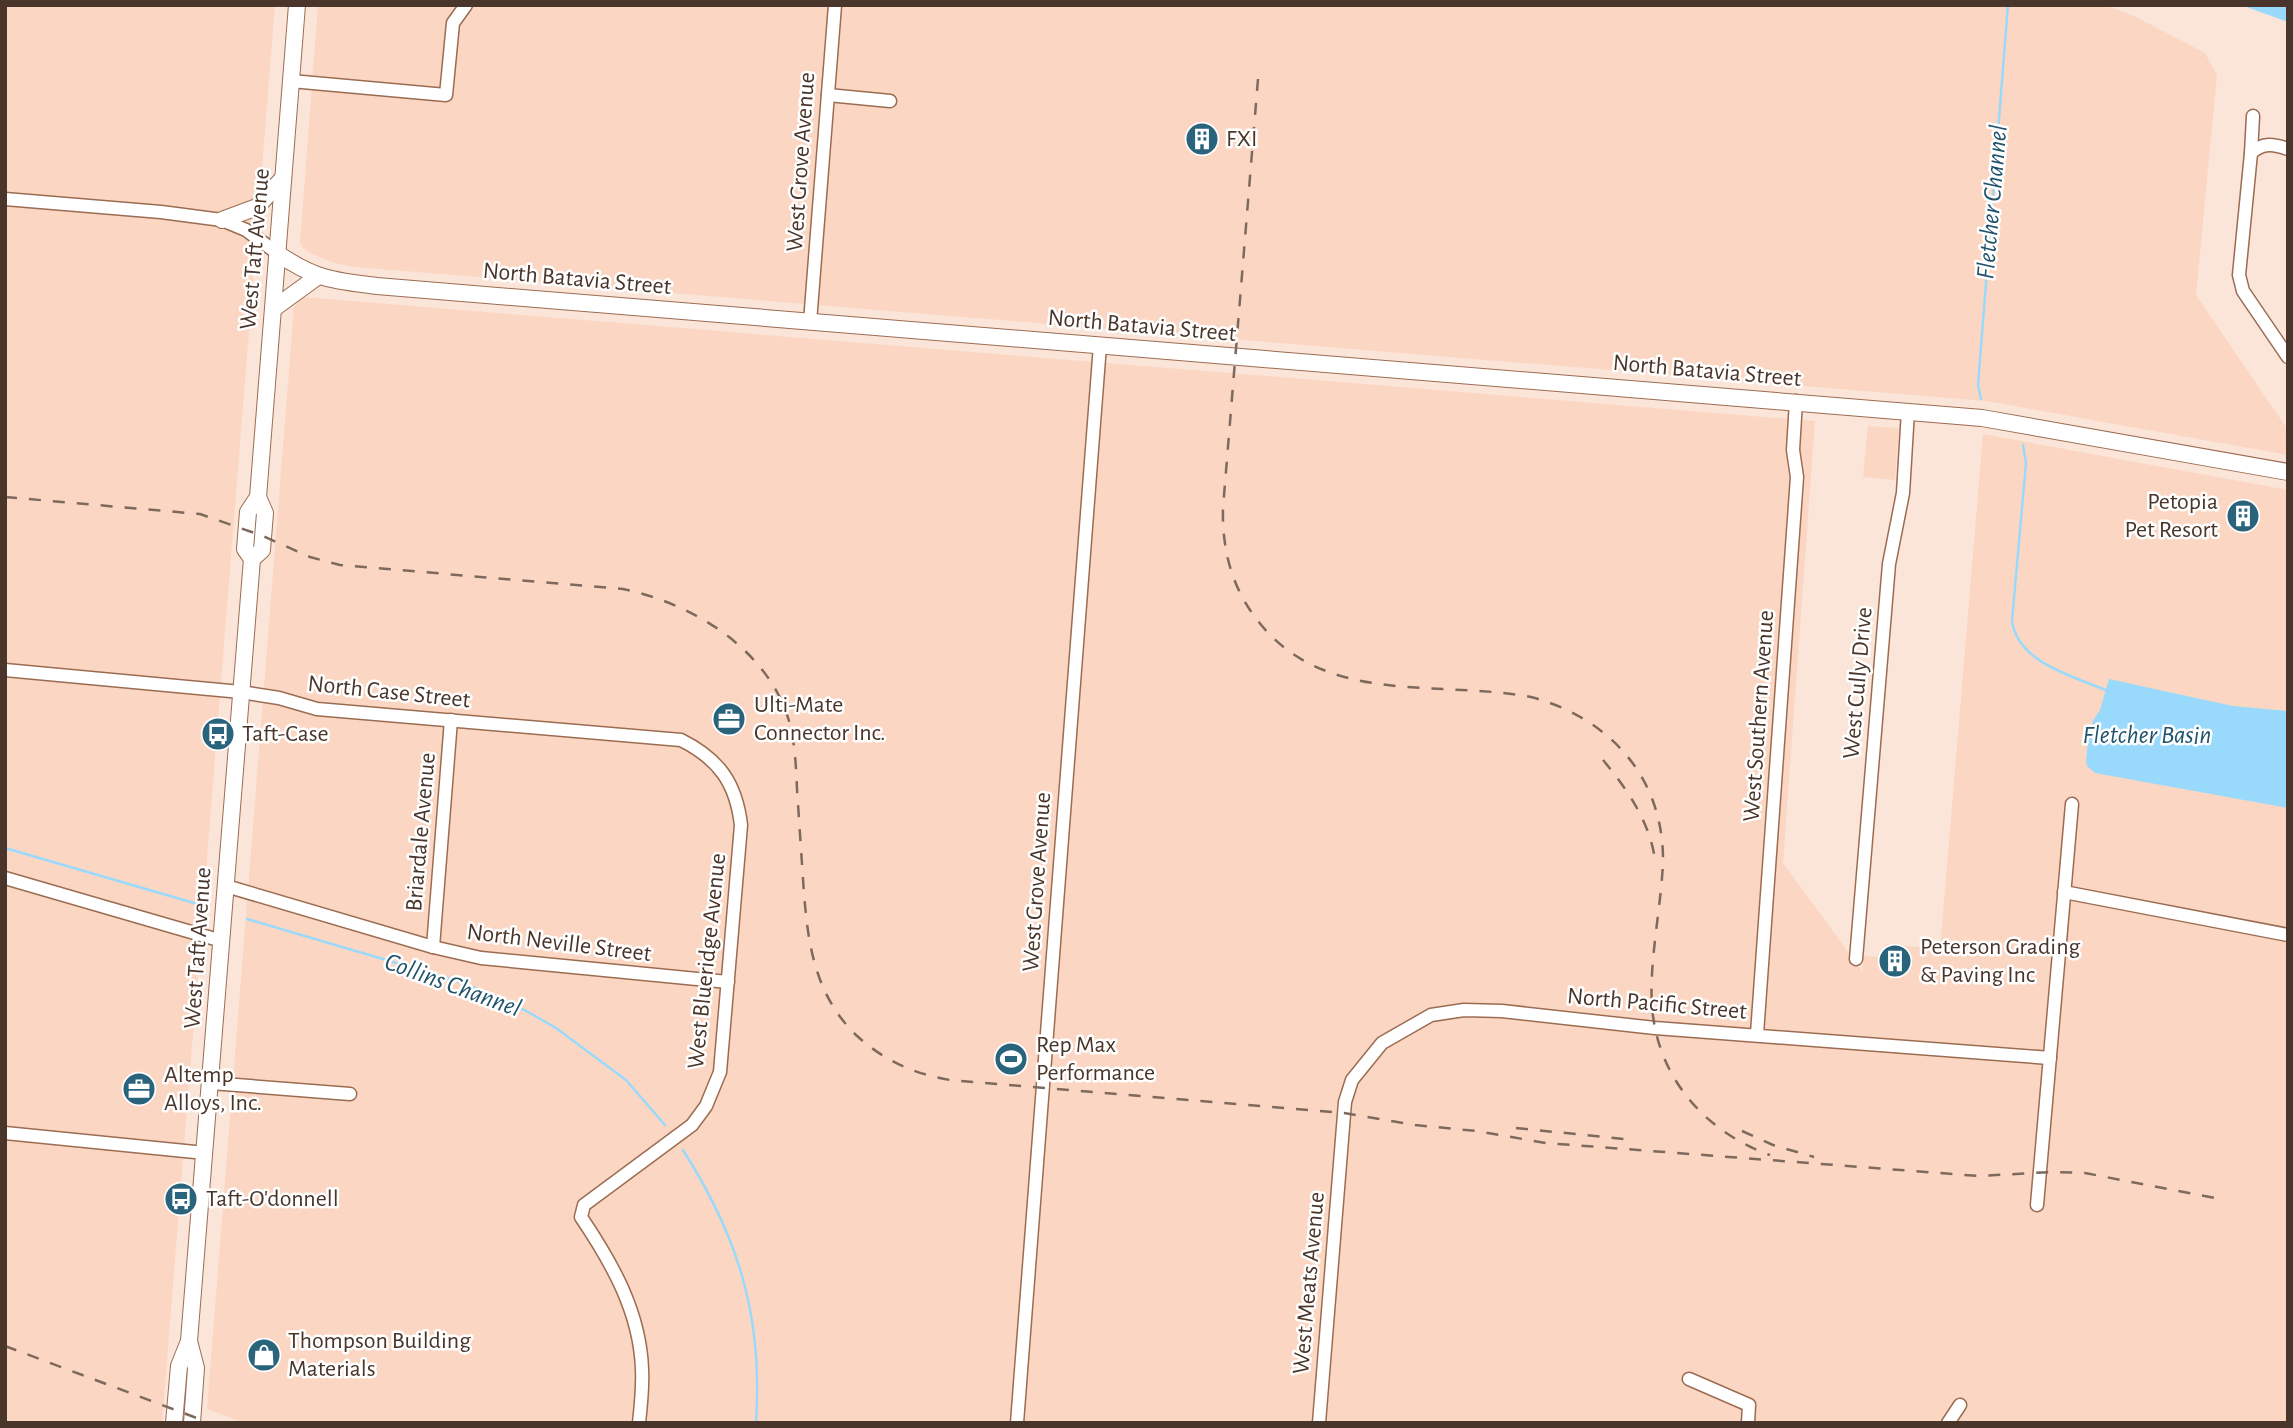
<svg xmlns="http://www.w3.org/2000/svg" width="2293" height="1428" font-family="'Alegreya Sans',sans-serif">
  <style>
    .built { fill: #fbd7c3 }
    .water { fill: #99dafc }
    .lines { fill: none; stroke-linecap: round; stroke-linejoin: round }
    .stream { stroke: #99dafc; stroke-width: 2.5 }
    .minor-casing { stroke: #9b6c51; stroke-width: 15 }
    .major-casing { stroke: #9b6c51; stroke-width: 18 }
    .minor { stroke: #fff; stroke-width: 12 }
    .major { stroke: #fff; stroke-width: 16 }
    .rail { stroke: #7d695d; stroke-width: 2.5; stroke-dasharray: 12 12; stroke-linecap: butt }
    .labels { text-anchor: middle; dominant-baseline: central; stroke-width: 5; stroke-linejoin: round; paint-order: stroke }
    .poi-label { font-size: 24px; fill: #493529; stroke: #fff; text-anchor: start }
    .street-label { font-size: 24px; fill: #493529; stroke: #fff }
    .water-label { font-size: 26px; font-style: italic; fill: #20536b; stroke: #fff }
  </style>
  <rect width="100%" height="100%" fill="#fbe5d9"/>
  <g class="built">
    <path d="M5 5H275L162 1423H5Z"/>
    <path d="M318 5H2105L2136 17 2205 53 2217 75 2196 295 2288 430V455L1986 401 355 267 334 263 312 254 303 248 300 243Z"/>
    <path d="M303 297 1815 421 1783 863 1862 971 1864 955 1884 958 1885 944 1940 949 1983 434 2288 490V1423H245L207 1409 294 307Z"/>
    <path d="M1868 426 1899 428 1895 480 1863 477Z"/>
  </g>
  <g class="water">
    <path d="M2241 5H2288V22Z"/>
    <path d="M2109 679 2233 706 2288 711V808L2095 773 2087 766 2086 761 2089 730 2094 719 2100 710Z"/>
  </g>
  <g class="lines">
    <g class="stream">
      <path d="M1981 399 1978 385 2008 5"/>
      <path d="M2023 445 2026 463 2012 621C2018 663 2073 676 2108 691"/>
      <path d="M5 848 201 905"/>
      <path d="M247 919 454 980 498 997 528 1012 556 1028 626 1080 665 1125"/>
      <path d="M683 1150C739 1238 763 1317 756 1423"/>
    </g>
    <defs>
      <g id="minor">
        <path d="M291 81 446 95 453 23 466 5"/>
        <path d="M828 95 890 101"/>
        <path d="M2253 116 2251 153 2239 275 2243 291 2288 357"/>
        <path d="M2251 153C2263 142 2274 144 2288 149"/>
        <path d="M5 199 161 212 222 220 246 230 277 253"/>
        <path d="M810 322 835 5"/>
        <path d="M5 670 241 692 279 698 317 709 681 740C719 759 736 783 741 825L720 1072 706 1106 692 1125 584 1205 581 1217C612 1263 640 1312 642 1369 643 1387 641 1405 639 1423"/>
        <path d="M5 878 222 941"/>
        <path d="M226 886 433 947 481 958 728 982"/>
        <path d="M2064 892 2288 935"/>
        <path d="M433 947 451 720"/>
        <path d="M1856 959 1889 564 1903 493 1908 411"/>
        <path d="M1757 1034 1797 477 1793 450 1796 401"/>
        <path d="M211 1083 350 1094"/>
        <path d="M5 1133 205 1153"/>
        <path d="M2037 1205 2072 804"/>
        <path d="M1689 1379 1749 1405 1748 1423"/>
        <path d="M1017 1423 1100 345"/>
        <path d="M1319 1423 1345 1102 1352 1080 1382 1043 1431 1015 1464 1010 1502 1011 1655 1028 2050 1058"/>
        <path d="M1948 1423 1960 1405"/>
      </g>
      <g id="major">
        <path d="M222 220 257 207 283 178"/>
        <path d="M277 253C314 279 334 281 377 286L1982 418 2288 472"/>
        <path d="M273 309 317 277"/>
        <path d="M252 559 262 550 265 513 258 497"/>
        <path d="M189 1341 196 1368 192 1423"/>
        <path d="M174 1423 179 1366 189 1341 252 559 245 549 248 512 258 497 297 5"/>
      </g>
    </defs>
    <use href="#minor" class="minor-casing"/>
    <use href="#major" class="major-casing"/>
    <use href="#minor" class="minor"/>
    <use href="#major" class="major"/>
    <g class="rail">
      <path d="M1258 79 1223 508C1222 548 1231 585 1255 617 1322 708 1435 679 1531 697 1610 718 1664 778 1663 862 1661 909 1649 961 1652 1006 1657 1077 1705 1132 1770 1155"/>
      <path d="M5 497 200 514 263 536 310 557 340 565 623 589C692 603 768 649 789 721 795 743 796 766 797 789 799 819 801 849 803 879 807 937 812 992 856 1035 883 1060 914 1074 950 1080L1344 1113 1415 1125 1476 1131 1546 1143 1979 1176 2052 1172 2085 1173 2220 1199"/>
      <path d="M1603 760C1627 789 1650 822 1655 860"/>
      <path d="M1516 1128 1634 1140"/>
      <path d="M1742 1131 1773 1145 1814 1157"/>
      <path d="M5 1346 210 1423"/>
    </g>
  </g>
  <defs>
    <symbol id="building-disc" viewBox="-11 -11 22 22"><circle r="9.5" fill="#2a637c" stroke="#fff"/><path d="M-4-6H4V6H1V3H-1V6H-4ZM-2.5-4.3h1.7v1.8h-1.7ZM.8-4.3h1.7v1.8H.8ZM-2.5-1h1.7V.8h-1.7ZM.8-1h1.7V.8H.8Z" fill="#fff"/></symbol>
    <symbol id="office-disc" viewBox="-11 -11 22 22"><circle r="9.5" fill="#2a637c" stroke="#fff"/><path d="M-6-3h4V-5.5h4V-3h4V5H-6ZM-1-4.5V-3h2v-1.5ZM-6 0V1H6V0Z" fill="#fff"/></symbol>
    <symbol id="bus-disc" viewBox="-11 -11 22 22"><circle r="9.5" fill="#2a637c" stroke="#fff"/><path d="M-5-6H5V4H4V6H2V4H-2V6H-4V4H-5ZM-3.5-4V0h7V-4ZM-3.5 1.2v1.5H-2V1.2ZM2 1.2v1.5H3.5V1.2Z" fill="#fff"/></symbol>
    <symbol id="stadium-disc" viewBox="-11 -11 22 22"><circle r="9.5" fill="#2a637c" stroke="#fff"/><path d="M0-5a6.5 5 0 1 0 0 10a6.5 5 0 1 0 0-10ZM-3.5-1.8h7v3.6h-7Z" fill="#fff"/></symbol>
    <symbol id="shop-disc" viewBox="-11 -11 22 22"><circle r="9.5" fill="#2a637c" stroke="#fff"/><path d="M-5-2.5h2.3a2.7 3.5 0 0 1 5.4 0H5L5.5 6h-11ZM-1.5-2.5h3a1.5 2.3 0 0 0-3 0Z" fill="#fff"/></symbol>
  </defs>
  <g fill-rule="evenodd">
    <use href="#building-disc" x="1183" y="120" width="38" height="38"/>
    <use href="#building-disc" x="2224" y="497" width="38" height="38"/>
    <use href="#office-disc" x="710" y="700" width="38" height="38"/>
    <use href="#bus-disc" x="199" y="715" width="38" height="38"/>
    <use href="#building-disc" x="1876" y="942" width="38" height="38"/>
    <use href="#stadium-disc" x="992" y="1040" width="38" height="38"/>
    <use href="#office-disc" x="120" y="1070" width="38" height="38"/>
    <use href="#bus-disc" x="162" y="1180" width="38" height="38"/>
    <use href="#shop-disc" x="245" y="1336" width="38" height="38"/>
  </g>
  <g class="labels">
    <g class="poi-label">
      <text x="1226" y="139">FXI</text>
      <text x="2218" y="502" text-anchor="end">Petopia<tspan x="2218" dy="28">Pet Resort</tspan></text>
      <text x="754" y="705">Ulti-Mate<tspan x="754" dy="28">Connector Inc.</tspan></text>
      <text x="242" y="734">Taft-Case</text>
      <text x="1920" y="947">Peterson Grading<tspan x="1920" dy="28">&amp; Paving Inc</tspan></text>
      <text x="1036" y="1045">Rep Max<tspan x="1036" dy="28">Performance</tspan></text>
      <text x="164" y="1075">Altemp<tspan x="164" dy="28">Alloys, Inc.</tspan></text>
      <text x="206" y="1199">Taft-O'donnell</text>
      <text x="288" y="1341">Thompson Building<tspan x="288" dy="28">Materials</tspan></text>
    </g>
    <g class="street-label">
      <text transform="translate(801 162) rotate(-86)">West Grove Avenue</text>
      <text transform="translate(255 249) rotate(-85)">West Taft Avenue</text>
      <text transform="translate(577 279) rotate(5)">North Batavia Street</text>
      <text transform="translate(1142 326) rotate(5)">North Batavia Street</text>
      <text transform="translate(1707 371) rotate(5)">North Batavia Street</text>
      <text transform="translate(1858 683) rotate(-85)">West Cully Drive</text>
      <text transform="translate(389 692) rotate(6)">North Case Street</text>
      <text transform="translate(1759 716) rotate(-86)">West Southern Avenue</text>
      <text transform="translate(421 832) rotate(-85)">Briardale Avenue</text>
      <text transform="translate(1037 882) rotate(-86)">West Grove Avenue</text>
      <text transform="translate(559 943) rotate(7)">North Neville Street</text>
      <text transform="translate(198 948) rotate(-86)">West Taft Avenue</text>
      <text transform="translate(707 961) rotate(-84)">West Blueridge Avenue</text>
      <text transform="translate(1657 1004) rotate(5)">North Pacific Street</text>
      <text transform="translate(1309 1283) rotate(-85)">West Meats Avenue</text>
    </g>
    <g class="water-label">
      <text transform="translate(1992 202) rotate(-85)">Fletcher Channel</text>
      <text x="2147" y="735">Fletcher Basin</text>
      <text transform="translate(453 985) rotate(20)">Collins Channel</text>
    </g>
  </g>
  <rect width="2293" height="1428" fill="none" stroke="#493529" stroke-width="14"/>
</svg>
